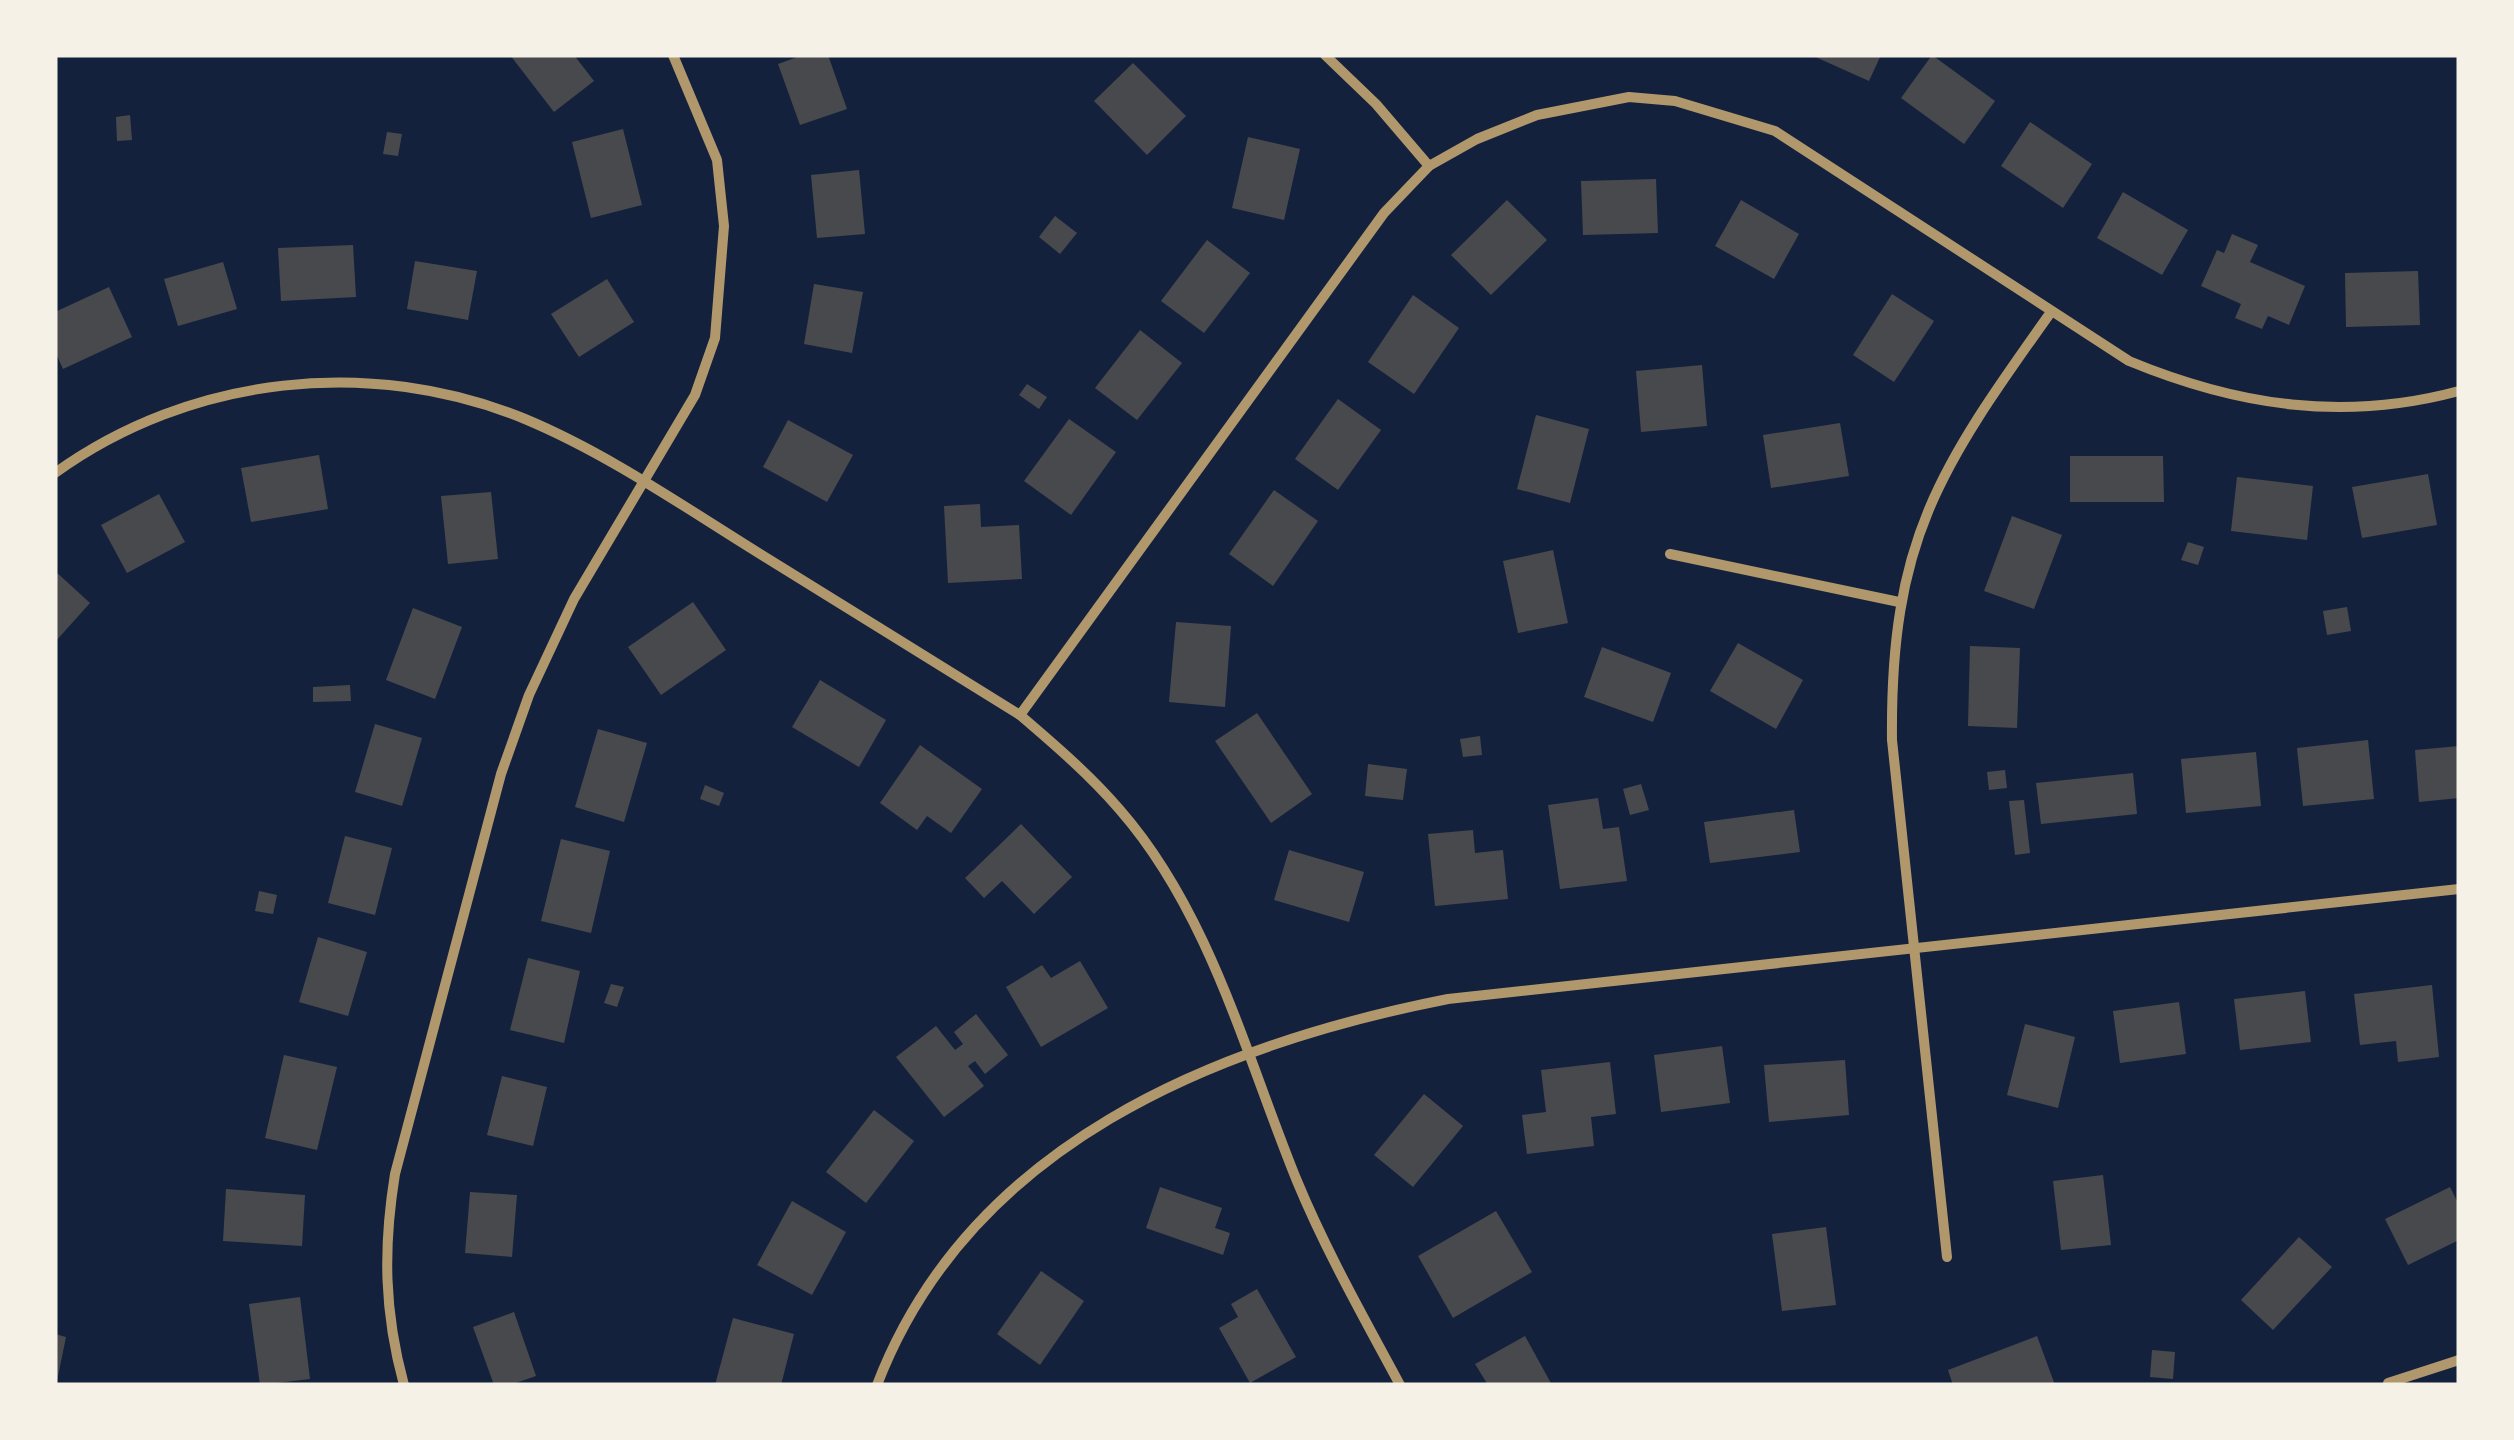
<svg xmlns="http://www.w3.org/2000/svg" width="2514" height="1440" font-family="'Varela Round',sans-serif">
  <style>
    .building { fill: #48494c }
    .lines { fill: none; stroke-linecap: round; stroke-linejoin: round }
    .minor { stroke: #b1986c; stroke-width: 10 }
  </style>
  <rect width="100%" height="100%" fill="#14213d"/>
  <g class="building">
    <path d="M510 55H574L594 81 554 112Z"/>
    <path d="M803 55H828L847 109 800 125 778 64Z"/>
    <path d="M1811 55H1881L1869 81Z"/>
    <path d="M1932 55 1995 101 1964 144 1901 98Z"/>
    <path d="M1133 63 1186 116 1147 155 1094 101Z"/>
    <path d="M130 115 132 140 117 141 116 117Z"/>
    <path d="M2030 122 2092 164 2063 208 2001 166Z"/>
    <path d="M623 129 642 205 591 218 572 142Z"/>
    <path d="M387 132 402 134 398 156 383 154Z"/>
    <path d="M1248 137 1300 149 1284 220 1232 208Z"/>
    <path d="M859 170 865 234 817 238 811 175Z"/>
    <path d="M1656 179 1658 233 1583 235 1581 181Z"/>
    <path d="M2123 192 2188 230 2162 275 2097 238Z"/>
    <path d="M1507 200 1547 240 1491 295 1451 255Z"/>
    <path d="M1741 200 1799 234 1774 279 1715 246Z"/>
    <path d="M1055 216 1077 233 1060 254 1039 237Z"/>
    <path d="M2232 234 2258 245 2250 262 2305 286 2289 325 2268 316 2262 329 2235 318 2241 304 2201 286 2217 250 2224 253Z"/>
    <path d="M1207 240 1250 273 1204 333 1161 301Z"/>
    <path d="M353 245 356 297 281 301 278 248Z"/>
    <path d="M415 261 477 271 468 320 407 309Z"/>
    <path d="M223 262 237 309 178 326 164 279Z"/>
    <path d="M2418 271 2420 325 2346 327 2345 273Z"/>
    <path d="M607 279 634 322 579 357 551 314Z"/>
    <path d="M814 284 863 292 852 353 804 344Z"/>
    <path d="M109 287 132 337 63 369 55 351V312Z"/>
    <path d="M1892 294 1934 321 1894 382 1853 355Z"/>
    <path d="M1413 295 1459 328 1414 394 1368 362Z"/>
    <path d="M1140 330 1182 363 1137 420 1095 388Z"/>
    <path d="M1702 365 1707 426 1641 432 1636 371Z"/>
    <path d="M1027 384 1047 397 1039 409 1019 395Z"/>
    <path d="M1338 399 1381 430 1338 490 1295 459Z"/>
    <path d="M1536 415 1589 429 1570 503 1517 489Z"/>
    <path d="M1069 419 1116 452 1071 515 1024 481Z"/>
    <path d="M788 420 853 455 827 502 763 467Z"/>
    <path d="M1840 423 1849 476 1771 488 1763 435Z"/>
    <path d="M319 455 328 509 251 522 241 468Z"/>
    <path d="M2070 456H2163L2164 502H2070Z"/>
    <path d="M2428 474 2437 525 2362 538 2352 487Z"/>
    <path d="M2237 477 2313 486 2307 540 2231 531Z"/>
    <path d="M1274 490 1318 521 1273 586 1229 554Z"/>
    <path d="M491 492 498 559 448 564 441 496Z"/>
    <path d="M159 494 185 542 127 573 101 525Z"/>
    <path d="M980 504 981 527 1019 525 1022 579 948 583 944 506Z"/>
    <path d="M2012 516 2062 535 2034 609 1984 591Z"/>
    <path d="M2188 542 2204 547 2198 565 2181 560Z"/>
    <path d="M1553 550 1568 623 1518 633 1503 561Z"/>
    <path d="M55 571 90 603 55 642Z"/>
    <path d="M693 602 726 650 661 695 628 647Z"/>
    <path d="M2347 607 2351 631 2327 635 2323 611Z"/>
    <path d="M413 608 462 627 435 699 386 680Z"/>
    <path d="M1176 622 1231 626 1225 707 1169 702Z"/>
    <path d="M1738 643 1803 680 1776 729 1710 691Z"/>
    <path d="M1970 646 2020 648 2017 728 1968 726Z"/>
    <path d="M1602 647 1671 673 1653 722 1584 697Z"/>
    <path d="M820 680 886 720 859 767 792 727Z"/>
    <path d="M350 685 351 701 313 702V687Z"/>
    <path d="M1257 713 1312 794 1271 823 1215 741Z"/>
    <path d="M375 724 422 738 402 806 355 792Z"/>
    <path d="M598 729 647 743 624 822 575 807Z"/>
    <path d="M1480 736 1482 755 1463 757 1460 739Z"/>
    <path d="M2368 740 2374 799 2303 806 2297 748Z"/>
    <path d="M920 745 982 789 951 833 927 816 917 830 880 803Z"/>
    <path d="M2459 746V798L2419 802 2415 750Z"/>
    <path d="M2256 752 2261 806 2186 813 2181 759Z"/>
    <path d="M1368 764 1407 769 1403 800 1365 796Z"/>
    <path d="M2005 770 2007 788 1989 790 1987 772Z"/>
    <path d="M2133 773 2137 814 2041 824 2036 783Z"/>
    <path d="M1641 784 1649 810 1630 815 1623 789Z"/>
    <path d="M705 785 724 793 719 806 700 799Z"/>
    <path d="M1598 798 1603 829 1619 827 1627 881 1560 889 1548 805Z"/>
    <path d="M2024 800 2030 853 2015 855 2009 801Z"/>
    <path d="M1794 810 1800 852 1710 863 1704 822Z"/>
    <path d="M1021 824 1072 877 1034 914 1002 881 984 898 965 878Z"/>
    <path d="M1473 830 1475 853 1503 850 1508 899 1435 906 1428 834Z"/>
    <path d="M345 836 392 848 375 915 328 903Z"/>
    <path d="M561 839 610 851 591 933 541 921Z"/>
    <path d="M1289 850 1364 872 1349 922 1274 900Z"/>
    <path d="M259 891 277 895 273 914 255 911Z"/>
    <path d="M318 937 367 952 348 1016 299 1002Z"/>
    <path d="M528 958 580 971 564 1043 510 1030Z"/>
    <path d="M1080 961 1108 1008 1041 1047 1006 987 1042 965 1051 978Z"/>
    <path d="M611 984 624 987 617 1007 604 1003Z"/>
    <path d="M2432 985 2439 1057 2398 1062 2396 1041 2360 1045 2354 994Z"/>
    <path d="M2305 991 2311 1042 2240 1050 2234 999Z"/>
    <path d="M2179 1002 2186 1054 2120 1063 2113 1011Z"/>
    <path d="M976 1014 1008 1055 985 1074 975 1061 968 1066 984 1086 944 1117 896 1057 936 1026 955 1050 963 1044 954 1032Z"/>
    <path d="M2025 1024 2075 1037 2058 1108 2007 1095Z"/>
    <path d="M1722 1046 1730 1103 1661 1112 1654 1055Z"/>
    <path d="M284 1055 337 1067 317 1150 265 1138Z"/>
    <path d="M1845 1060 1849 1115 1769 1122 1764 1065Z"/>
    <path d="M1610 1062 1616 1114 1591 1117 1594 1146 1527 1154 1522 1115 1546 1112 1541 1070Z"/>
    <path d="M502 1076 547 1087 533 1146 487 1135Z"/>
    <path d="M1424 1094 1463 1126 1413 1187 1374 1155Z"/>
    <path d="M874 1110 914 1141 866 1203 826 1172Z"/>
    <path d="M2103 1175 2111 1245 2061 1250 2053 1181Z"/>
    <path d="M1160 1187 1222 1208 1215 1228 1230 1233 1223 1255 1146 1228Z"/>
    <path d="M2450 1187 2459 1205V1240L2408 1265 2385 1219Z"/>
    <path d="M226 1189 305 1195 302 1246 223 1241Z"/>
    <path d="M470 1192 517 1195 512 1257 465 1253Z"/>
    <path d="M792 1201 846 1232 812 1295 757 1265Z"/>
    <path d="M1496 1211 1532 1272 1453 1318 1418 1256Z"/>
    <path d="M1826 1227 1836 1305 1782 1311 1772 1234Z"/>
    <path d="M2299 1237 2332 1267 2273 1330 2241 1300Z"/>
    <path d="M1041 1271 1084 1301 1040 1365 997 1334Z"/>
    <path d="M1257 1289 1296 1357 1250 1383 1219 1328 1238 1317 1231 1304Z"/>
    <path d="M300 1297 310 1379 260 1385 249 1304Z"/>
    <path d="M514 1312 536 1376 510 1385H494L473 1327Z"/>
    <path d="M733 1318 794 1334 781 1385H715Z"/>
    <path d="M55 1334 66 1337 57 1381H55Z"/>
    <path d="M1525 1336 1552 1385H1488L1475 1364Z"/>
    <path d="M2037 1336 2055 1385H1953L1948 1370Z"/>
    <path d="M2152 1350 2175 1352 2173 1379 2150 1377Z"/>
  </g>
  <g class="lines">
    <g class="minor">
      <path d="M1325 55 1376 104 1429 166"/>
      <path d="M55 473C191 375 371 356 525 419 604 452 677 502 749 547 839 603 930 659 1020 715 1055 745 1090 775 1120 810 1210 913 1246 1056 1297 1181 1326 1251 1364 1318 1400 1385"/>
      <path d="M1670 554 1899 602"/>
      <path d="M1020 715 1384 213 1429 166 1477 139 1537 115 1629 97 1675 101 1775 131 2129 361C2238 406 2344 422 2459 391"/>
      <path d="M1947 1257 1892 740C1890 540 1939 469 2051 312"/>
      <path d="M2388 1383 2459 1360"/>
      <path d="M404 1385C384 1312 383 1248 395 1174L501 774 529 695 574 599 695 395 715 338 724 226 717 160 673 55"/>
      <path d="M877 1385C969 1145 1214 1045 1448 999L2459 889"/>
    </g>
  </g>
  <rect width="2514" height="1440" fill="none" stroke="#f6f1e7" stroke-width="115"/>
</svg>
